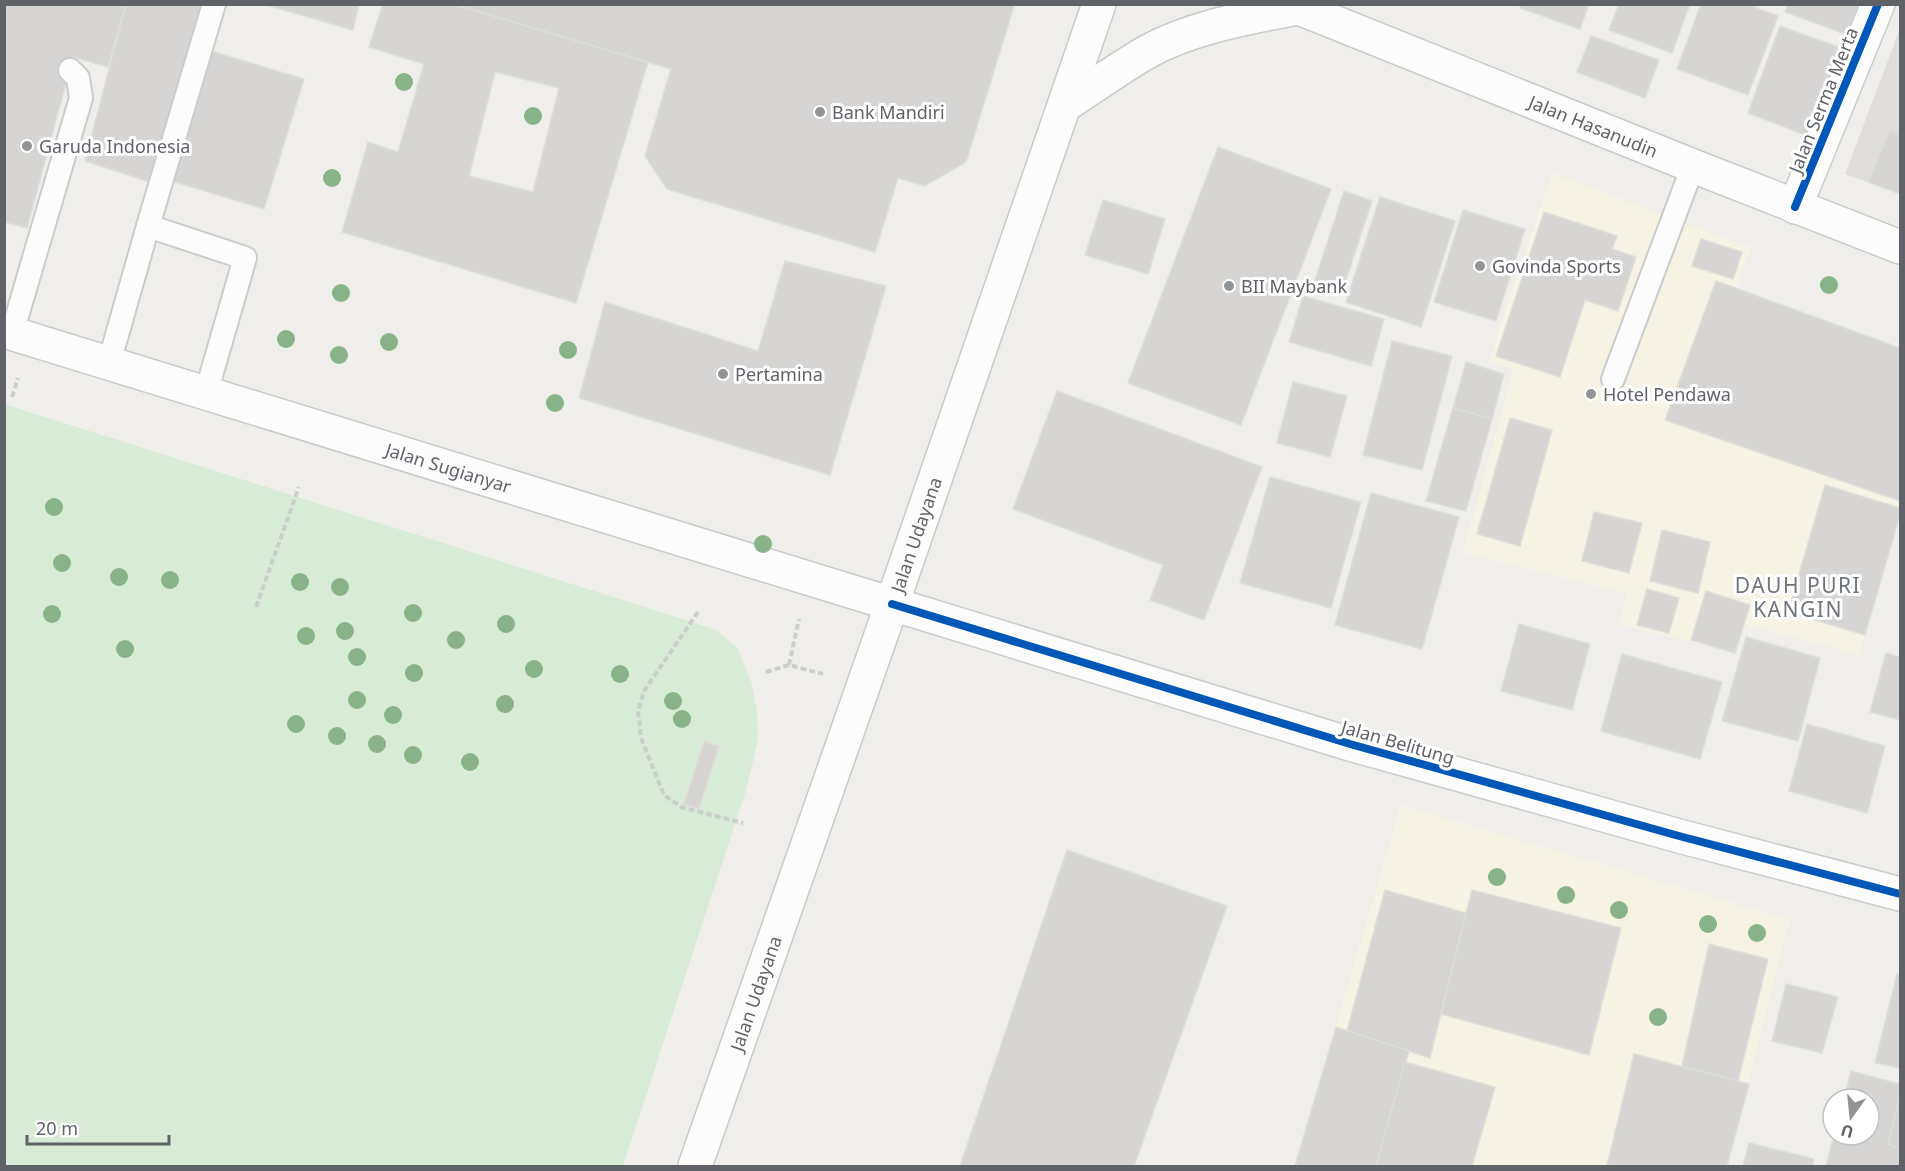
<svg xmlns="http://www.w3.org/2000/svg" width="1905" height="1171" font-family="'Noto Sans',sans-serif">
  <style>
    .commercial { fill: #f7f3e4 }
    .industrial { fill: #dfddda }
    .green { fill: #d8ebd6 }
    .building { fill: #d6d5d3; stroke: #deddd9; stroke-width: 1.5; fill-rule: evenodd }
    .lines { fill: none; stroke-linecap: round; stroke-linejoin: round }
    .service-casing { stroke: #cbcccc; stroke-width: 26 }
    .minor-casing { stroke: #cbcccc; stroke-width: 36 }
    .tertiary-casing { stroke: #cbcccc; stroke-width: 36 }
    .secondary-casing { stroke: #cacacb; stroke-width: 36 }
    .path { stroke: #cacfcc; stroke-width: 4; stroke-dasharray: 6 3; stroke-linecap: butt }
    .service { stroke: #fdfcfc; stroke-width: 22 }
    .minor { stroke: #fdfcfc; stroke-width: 33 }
    .tertiary { stroke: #fdfcfc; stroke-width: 33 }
    .secondary { stroke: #fdfcfc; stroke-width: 33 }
    .cycleway-casing { stroke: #fff; stroke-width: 11 }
    .cycleway { stroke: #0057b8; stroke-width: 8 }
    .tree { fill: #88b388 }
    .poi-dot { fill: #919496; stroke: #fff; stroke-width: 2 }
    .labels { text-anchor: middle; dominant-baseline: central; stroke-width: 6; stroke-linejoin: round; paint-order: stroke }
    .street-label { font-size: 18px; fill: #5f6368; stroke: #fff }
    .poi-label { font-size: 18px; fill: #5f6368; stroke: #fff; text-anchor: start }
    .quarter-label { font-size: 21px; letter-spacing: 1.5px; fill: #70757a; stroke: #fff }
  </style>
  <rect width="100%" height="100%" fill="#efeeea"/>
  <g class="commercial">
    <path d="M1552 173 1751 248 1736 288 1715 282 1666 420 1900 501V519L1859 655 1744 624 1735 653 1619 624 1628 593 1463 552 1514 369 1489 362Z"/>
    <path d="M1401 805 1790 920 1727 1166H1295Z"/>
  </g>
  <path class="industrial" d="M1900 29V194L1845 174Z"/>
  <path class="green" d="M4 404 714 629 737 647 751 681 757 711 758 739 747 787 623 1166H5Z"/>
  <g class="building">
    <path d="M4 4H126L108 67 73 57 27 228 4 222Z"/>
    <path d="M126 4H202L153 183 85 161Z"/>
    <path d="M263 4H359L353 30Z"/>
    <path d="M383 4H453L648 62 576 303 342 232 368 142 398 152 424 64 369 47ZM495 72 559 88 533 192 469 176Z"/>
    <path d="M453 4H1012L1014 6 966 162 925 186 898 178 875 252 667 189 645 156 671 69Z"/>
    <path d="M1521 4H1589L1580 29 1520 8Z"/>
    <path d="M1619 4H1690L1672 53 1609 30Z"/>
    <path d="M1701 4H1746L1778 16 1748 95 1677 69Z"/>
    <path d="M1788 4H1859L1848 35 1785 12Z"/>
    <path d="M1780 26 1841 48 1808 136 1748 113Z"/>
    <path d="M1591 36 1659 60 1645 98 1577 72Z"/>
    <path d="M211 51 304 79 264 209 172 181Z"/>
    <path d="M1890 130 1900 135V194L1868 182Z"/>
    <path d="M1218 147 1331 189 1241 425 1128 383Z"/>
    <path d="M1344 191 1372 201 1341 295 1313 286Z"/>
    <path d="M1380 197 1455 221 1421 327 1346 302Z"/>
    <path d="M1103 200 1165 219 1148 274 1085 255Z"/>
    <path d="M1463 210 1525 229 1496 321 1434 302Z"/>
    <path d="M1544 212 1617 236 1612 249 1636 257 1618 311 1585 300 1560 377 1496 356Z"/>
    <path d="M1701 239 1742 252 1733 279 1692 266Z"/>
    <path d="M785 261 886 286 830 475 579 398 605 302 758 351Z"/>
    <path d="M1716 281 1900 348V501L1665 420Z"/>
    <path d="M1303 296 1384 319 1371 366 1289 342Z"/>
    <path d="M1392 341 1452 356 1422 470 1363 455Z"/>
    <path d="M1466 362 1504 374 1492 419 1453 408Z"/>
    <path d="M1293 382 1347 396 1330 457 1277 443Z"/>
    <path d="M1057 391 1262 467 1204 620 1150 600 1163 565 1013 509Z"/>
    <path d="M1453 408 1492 419 1466 511 1426 501Z"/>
    <path d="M1510 418 1552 430 1520 546 1477 534Z"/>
    <path d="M1270 477 1361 502 1331 608 1240 583Z"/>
    <path d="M1825 485 1900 508V515L1865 635 1788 612Z"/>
    <path d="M1371 493 1459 517 1422 649 1335 625Z"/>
    <path d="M1594 512 1642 523 1629 573 1582 561Z"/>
    <path d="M1662 530 1710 542 1698 593 1650 581Z"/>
    <path d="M1647 589 1679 598 1669 633 1637 625Z"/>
    <path d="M1706 591 1750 605 1735 653 1691 640Z"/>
    <path d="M1519 624 1590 644 1572 710 1501 691Z"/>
    <path d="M1746 637 1820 658 1798 741 1722 721Z"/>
    <path d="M1886 653 1900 657V720L1870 712Z"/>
    <path d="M1622 654 1722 682 1700 759 1601 731Z"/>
    <path d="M1807 724 1885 746 1867 813 1789 791Z"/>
    <path d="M704 741 719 746 699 809 684 804Z"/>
    <path d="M1067 850 1227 906 1134 1166H960Z"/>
    <path d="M1385 890 1466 913 1430 1058 1347 1031Z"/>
    <path d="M1472 890 1621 928 1589 1055 1441 1014Z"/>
    <path d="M1709 944 1768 959 1738 1081 1682 1066Z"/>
    <path d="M1897 974 1900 975V1068L1875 1063Z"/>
    <path d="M1786 984 1838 997 1822 1053 1772 1041Z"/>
    <path d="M1336 1027 1409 1051 1376 1166H1295Z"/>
    <path d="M1634 1054 1749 1084 1727 1166H1607Z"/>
    <path d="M1405 1062 1495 1087 1472 1166H1376Z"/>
    <path d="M1851 1071 1900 1084V1096L1888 1144 1900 1148V1166H1826L1834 1135H1869V1099H1844Z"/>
    <path d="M1900 1096V1148L1888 1144Z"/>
    <path d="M1749 1143 1814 1159 1813 1166H1743Z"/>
  </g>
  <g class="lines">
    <defs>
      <g id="service">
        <path d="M148 226 245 258 206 393"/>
        <path d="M12 333 81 98 78 78 70 70"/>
        <path d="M109 363 148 226 214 4"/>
        <path d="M1613 379 1693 166"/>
      </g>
      <path id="minor" d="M1795 207 1878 4"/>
      <path id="tertiary" d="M892 604 1350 744 1679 836 1900 894"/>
      <g id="secondary">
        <path id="s1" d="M1289 4 1693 166 1900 247"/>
        <path d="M1065 105C1092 88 1119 68 1147 52 1192 27 1247 18 1297 8"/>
        <path id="s2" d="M4 331 892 604"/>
        <path id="s3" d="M695 1166 892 604 1099 4"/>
      </g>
    </defs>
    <use href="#service" class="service-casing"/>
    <use href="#minor" class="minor-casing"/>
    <use href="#tertiary" class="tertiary-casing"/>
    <use href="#secondary" class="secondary-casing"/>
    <g class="path">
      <path d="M12 397 18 378"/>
      <path d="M256 607 299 487"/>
      <path d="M698 612 644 691 638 711 641 738 664 795 681 807 743 823"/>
      <path d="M789 665 799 619"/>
      <path d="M766 672 789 665 823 674"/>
    </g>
    <use href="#service" class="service"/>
    <use href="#minor" class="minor"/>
    <use href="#tertiary" class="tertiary"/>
    <use href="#secondary" class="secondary"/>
    <defs>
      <g id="cycleway">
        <path d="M1795 207 1878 4"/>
        <path d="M892 604 1350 744 1679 836 1900 894"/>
      </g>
    </defs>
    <use href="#cycleway" class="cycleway-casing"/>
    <use href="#cycleway" class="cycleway"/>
  </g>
  <g class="tree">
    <circle cx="404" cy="82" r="9"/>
    <circle cx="533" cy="116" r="9"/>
    <circle cx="332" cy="178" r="9"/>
    <circle cx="1829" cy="285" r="9"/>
    <circle cx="341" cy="293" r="9"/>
    <circle cx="286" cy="339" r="9"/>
    <circle cx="389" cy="342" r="9"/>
    <circle cx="568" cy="350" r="9"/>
    <circle cx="339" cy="355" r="9"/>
    <circle cx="555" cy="403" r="9"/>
    <circle cx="54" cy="507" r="9"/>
    <circle cx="763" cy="544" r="9"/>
    <circle cx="62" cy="563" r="9"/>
    <circle cx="119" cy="577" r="9"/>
    <circle cx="170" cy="580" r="9"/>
    <circle cx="300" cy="582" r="9"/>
    <circle cx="340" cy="587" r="9"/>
    <circle cx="413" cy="613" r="9"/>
    <circle cx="52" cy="614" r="9"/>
    <circle cx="506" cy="624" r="9"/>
    <circle cx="345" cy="631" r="9"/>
    <circle cx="306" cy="636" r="9"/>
    <circle cx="456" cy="640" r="9"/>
    <circle cx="125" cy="649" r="9"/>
    <circle cx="357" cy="657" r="9"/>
    <circle cx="534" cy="669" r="9"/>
    <circle cx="414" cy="673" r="9"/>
    <circle cx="620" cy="674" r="9"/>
    <circle cx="357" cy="700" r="9"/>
    <circle cx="673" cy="701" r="9"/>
    <circle cx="505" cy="704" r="9"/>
    <circle cx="393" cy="715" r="9"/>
    <circle cx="682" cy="719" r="9"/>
    <circle cx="296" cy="724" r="9"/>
    <circle cx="337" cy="736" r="9"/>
    <circle cx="377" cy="744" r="9"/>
    <circle cx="413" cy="755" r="9"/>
    <circle cx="470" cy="762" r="9"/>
    <circle cx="1497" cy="877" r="9"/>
    <circle cx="1566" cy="895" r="9"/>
    <circle cx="1619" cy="910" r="9"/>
    <circle cx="1708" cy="924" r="9"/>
    <circle cx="1757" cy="933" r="9"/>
    <circle cx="1658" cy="1017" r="9"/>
  </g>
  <g class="poi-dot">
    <circle cx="820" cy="112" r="6"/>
    <circle cx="27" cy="146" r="6"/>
    <circle cx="1480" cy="266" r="6"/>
    <circle cx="1229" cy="286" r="6"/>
    <circle cx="723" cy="374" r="6"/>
    <circle cx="1591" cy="394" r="6"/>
  </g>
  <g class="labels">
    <g class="street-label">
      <text transform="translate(1823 100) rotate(-68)">Jalan Serma Merta</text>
      <text stroke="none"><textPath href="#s1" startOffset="328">Jalan Hasanudin</textPath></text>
      <text stroke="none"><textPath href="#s2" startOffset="465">Jalan Sugianyar</textPath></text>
      <text stroke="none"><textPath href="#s3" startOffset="669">Jalan Udayana</textPath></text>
      <text transform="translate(1398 742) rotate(16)">Jalan Belitung</text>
      <text stroke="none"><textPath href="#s3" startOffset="183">Jalan Udayana</textPath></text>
    </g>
    <g class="poi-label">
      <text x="832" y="112">Bank Mandiri</text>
      <text x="39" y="146">Garuda Indonesia</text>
      <text x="1492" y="266">Govinda Sports</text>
      <text x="1241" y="286">BII Maybank</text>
      <text x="735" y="374">Pertamina</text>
      <text x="1603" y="394">Hotel Pendawa</text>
    </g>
    <g class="quarter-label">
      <text x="1798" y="585">DAUH PURI<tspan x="1798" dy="24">KANGIN</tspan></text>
    </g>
  </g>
  <rect width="1905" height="1171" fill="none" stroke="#5f6368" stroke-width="12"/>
  <g transform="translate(1851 1117) rotate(195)"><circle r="28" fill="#ffffff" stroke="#bfc1c3" stroke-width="1.5"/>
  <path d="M0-4.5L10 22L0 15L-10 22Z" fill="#919496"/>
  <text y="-9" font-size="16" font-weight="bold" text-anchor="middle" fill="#5f6368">U</text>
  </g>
  <path d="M27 1135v9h142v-9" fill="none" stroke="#5f6368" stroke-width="3"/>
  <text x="36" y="1135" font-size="18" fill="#5f6368" stroke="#ffffff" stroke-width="4.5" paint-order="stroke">20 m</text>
</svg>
